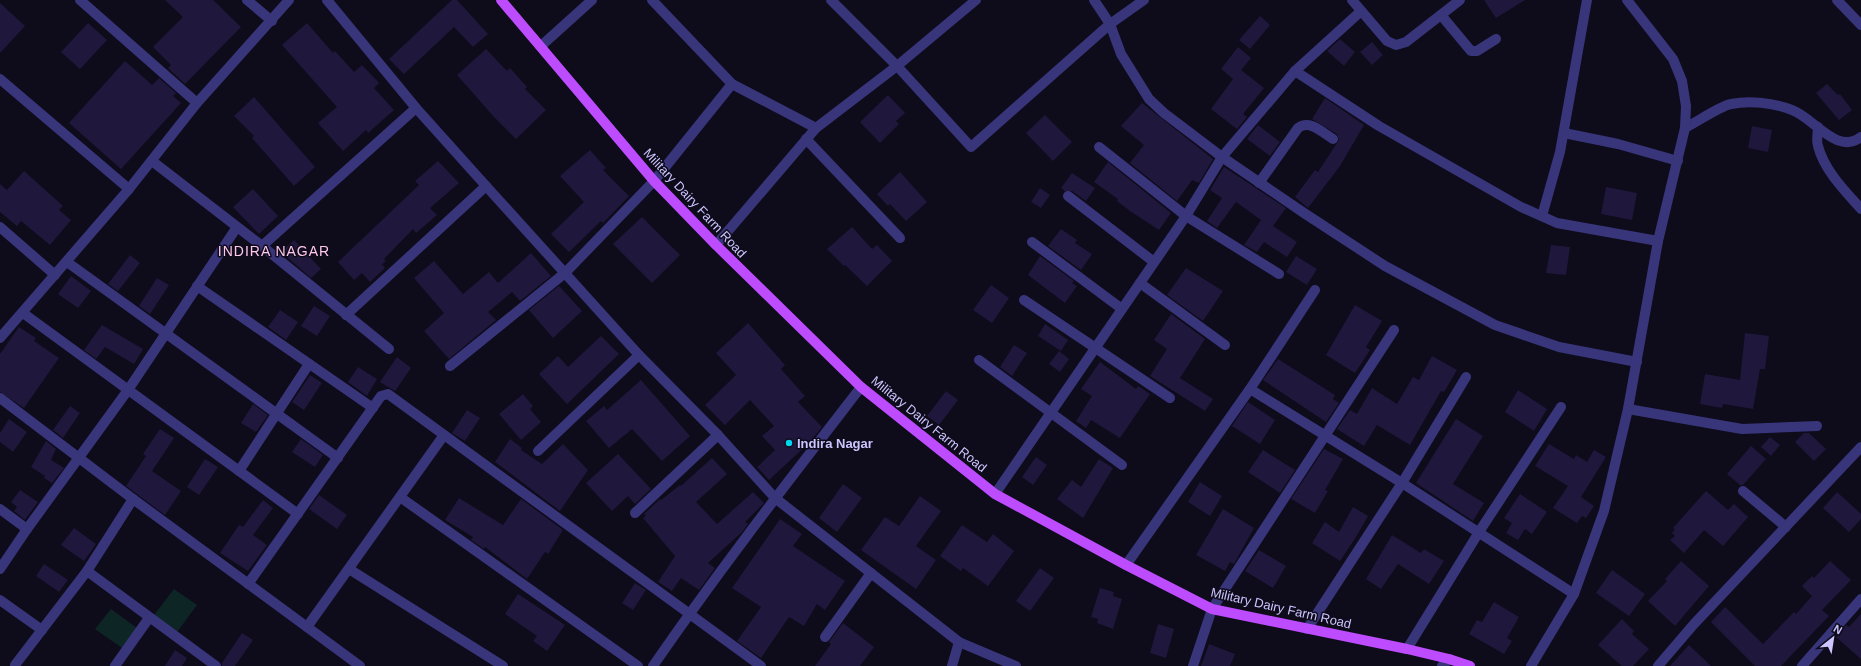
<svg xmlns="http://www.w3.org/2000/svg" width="1861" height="666" font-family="Helvetica,sans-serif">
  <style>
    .green { fill: #0e2525 }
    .building { fill: #1f173c }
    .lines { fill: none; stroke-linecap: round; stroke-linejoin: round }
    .minor { stroke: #38357b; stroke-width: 10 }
    .major { stroke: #be4cff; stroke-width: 10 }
    .poi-dot { fill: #00d5f0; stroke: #0e0b1b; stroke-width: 1.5 }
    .labels { text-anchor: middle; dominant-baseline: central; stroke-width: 3; stroke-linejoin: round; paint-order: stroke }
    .street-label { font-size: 13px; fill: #ccc5ff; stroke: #0e0b1b }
    .poi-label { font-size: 13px; font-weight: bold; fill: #ccc5ff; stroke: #0e0b1b; text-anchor: start }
    .neighbourhood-label { font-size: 14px; letter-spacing: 1px; fill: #ffc7ea; stroke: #0e0b1b }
  </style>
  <rect width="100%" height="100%" fill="#0e0b1b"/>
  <g class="green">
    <path d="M174 589 197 605 177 632 154 615Z"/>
    <path d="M111 609 137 628 122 648 95 629Z"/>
  </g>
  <g class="building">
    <path d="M165 0H213L241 27 185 84 168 68 171 65 153 47 183 17Z"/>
    <path d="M452 0H457L488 34 473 47 454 27 404 74 389 59Z"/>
    <path d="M1484 0H1525L1496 18Z"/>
    <path d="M0 3 25 26 0 53Z"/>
    <path d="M1260 16 1270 25 1250 49 1239 40Z"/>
    <path d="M88 23 107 40 80 69 61 52Z"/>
    <path d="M307 23 333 53 335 51 354 72 362 65 379 83 374 88 394 110 368 133 366 130 343 151 318 123 337 107 282 45Z"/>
    <path d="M1340 39 1355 52 1344 66 1327 51Z"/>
    <path d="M1372 42 1383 55 1372 65 1360 52Z"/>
    <path d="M1238 47 1251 58 1241 70 1264 88 1243 114 1247 117 1237 129 1211 109 1233 79 1221 69Z"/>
    <path d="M486 49 507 71 510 68 527 87 525 89 546 110 516 139 494 117 457 75Z"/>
    <path d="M125 61 152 85 159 78 176 93 173 96 181 103 121 169 69 123Z"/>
    <path d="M1827 84 1838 95 1840 94 1852 110 1839 120 1816 93Z"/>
    <path d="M888 95 905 113 896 121 899 124 880 143 860 122Z"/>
    <path d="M254 97 315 167 294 186 252 138 254 136 234 116Z"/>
    <path d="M1325 98 1364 125 1340 166 1308 208 1295 197 1315 170 1318 172 1339 140 1337 134 1312 119Z"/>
    <path d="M1142 103 1213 159 1199 183 1192 180 1177 201 1130 163 1144 145 1121 126Z"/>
    <path d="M1045 115 1072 142 1053 161 1026 133Z"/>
    <path d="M1258 125 1280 142 1270 156 1247 139Z"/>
    <path d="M1752 126 1772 130 1768 152 1748 148Z"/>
    <path d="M590 150 606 168 603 170 629 196 603 223 601 221 569 252 551 234 584 202 560 176Z"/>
    <path d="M438 161 459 183 430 208 437 215 416 233 413 229 384 259 386 261 382 264 385 268 370 282 362 273 354 280 338 262 419 185 415 181Z"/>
    <path d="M1108 162 1171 213 1159 230 1130 211 1117 201 1118 199 1094 182Z"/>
    <path d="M1224 167 1286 208 1273 226 1297 242 1287 257 1264 242 1257 252 1244 245 1261 220 1236 202 1217 228 1207 221 1222 198 1210 190Z"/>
    <path d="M24 171 63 206 59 210 71 220 50 245 21 221 17 226 0 212V184L7 190Z"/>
    <path d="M900 172 927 202 906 221 890 204 888 206 877 194Z"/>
    <path d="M1072 173 1095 188 1086 201 1072 191H1065L1061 188Z"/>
    <path d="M1606 187 1637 193 1632 220 1601 214Z"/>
    <path d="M1040 188 1050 195 1041 208 1031 202Z"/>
    <path d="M253 189 278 216 259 234 233 207Z"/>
    <path d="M642 217 680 255 652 283 613 244Z"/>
    <path d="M852 227 872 249 877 245 892 261 867 286 845 265 844 266 827 249Z"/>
    <path d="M1061 229 1077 240 1075 243 1092 254 1081 270 1048 246Z"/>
    <path d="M294 240 321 269 311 278 281 252Z"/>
    <path d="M1551 245 1570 247 1566 275 1546 273Z"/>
    <path d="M531 253 551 276 520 301 512 292 488 312 496 320 449 359 424 331 444 313 414 278 434 261 463 294 489 272 498 283Z"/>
    <path d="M130 255 140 263 118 291 108 284Z"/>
    <path d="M1040 256 1074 281 1072 283 1077 286 1065 303 1028 275Z"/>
    <path d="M1296 256 1317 269 1307 285 1286 272Z"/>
    <path d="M1186 268 1223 291 1203 321 1167 295Z"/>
    <path d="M71 276 91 291 78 308 58 294Z"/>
    <path d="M157 278 169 285 150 314 139 306Z"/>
    <path d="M991 285 1009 298 992 323 973 310Z"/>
    <path d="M559 286 582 311 553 338 529 310Z"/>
    <path d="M1355 305 1382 321 1366 347 1370 350 1355 373 1326 355Z"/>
    <path d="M314 306 330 316 317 336 301 326Z"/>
    <path d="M280 310 298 322 286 340 268 327Z"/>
    <path d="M1171 314 1205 339 1180 378 1213 399 1205 411 1150 376 1167 349 1154 340Z"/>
    <path d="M748 323 785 365 781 369 805 396 798 402 822 427 809 443 769 480 757 467 775 450 762 436 774 426 750 400 725 425 705 405 736 375 716 353Z"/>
    <path d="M1045 324 1068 340 1061 351 1038 336Z"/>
    <path d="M102 325 143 349 134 364 105 347 96 359 84 350Z"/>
    <path d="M19 327 36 338 34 341 59 358 24 408 0 392V354Z"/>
    <path d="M1745 333 1769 336 1765 369H1760L1753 409 1723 404 1722 408 1700 404 1705 374 1740 380Z"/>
    <path d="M601 336 619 354 567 404 539 374 558 356 568 367Z"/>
    <path d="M1014 345 1027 353 1012 376 1000 367Z"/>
    <path d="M1059 351 1069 359 1060 372 1049 364Z"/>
    <path d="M1432 356 1457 370 1444 392 1441 391 1410 445 1377 425 1364 446 1337 429 1350 410 1357 414 1372 388 1397 404 1413 377 1419 380Z"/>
    <path d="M397 357 411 368 395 391 380 382Z"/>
    <path d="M1278 359 1335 395 1333 399 1339 403 1326 422 1263 380Z"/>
    <path d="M1100 362 1136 389 1138 386 1150 394 1120 438 1091 420 1086 428 1076 421 1092 396 1081 389Z"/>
    <path d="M358 367 377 379 367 396 348 382Z"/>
    <path d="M310 375 322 383 304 410 292 402Z"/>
    <path d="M641 380 690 436 662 461 632 429 609 448 586 421 604 406 607 410Z"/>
    <path d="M1518 390 1547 409 1534 431 1505 412Z"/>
    <path d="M946 391 958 400 939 425 927 416Z"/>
    <path d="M523 394 533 406 530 409 541 422 521 440 499 414Z"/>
    <path d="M1248 402 1275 420 1260 444 1232 426Z"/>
    <path d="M253 404 268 415 256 432 241 423Z"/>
    <path d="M70 406 80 413 63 438 53 430Z"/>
    <path d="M467 410 480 418 465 441 452 433Z"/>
    <path d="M9 419 27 432 13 452 0 442V433Z"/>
    <path d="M1456 419 1483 436 1453 484 1484 503 1473 521 1416 483Z"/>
    <path d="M160 429 174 438 152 471 181 491 165 515 126 486 146 456 143 454Z"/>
    <path d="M1804 433H1809L1826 449 1814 461 1795 442Z"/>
    <path d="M1770 437 1780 445 1771 456 1761 447Z"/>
    <path d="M301 439 323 455 315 467 292 452Z"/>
    <path d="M510 439 522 448 521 450 542 464 563 444 588 470 560 511 495 462Z"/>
    <path d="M46 441 56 449 51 460 64 468 52 483 44 478 45 476 31 467Z"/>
    <path d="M1549 444 1574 459 1576 455 1587 462 1594 450 1606 457 1581 497 1594 506 1586 518 1582 516 1577 523 1553 508 1568 486 1535 466Z"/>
    <path d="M1751 446 1766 459 1743 485H1740L1727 474Z"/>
    <path d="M1324 449 1343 459 1325 490 1328 491 1315 513 1291 499Z"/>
    <path d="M1263 450 1295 470 1280 493 1248 472Z"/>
    <path d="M618 454 651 489 635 504 628 496 612 511 586 483Z"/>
    <path d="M1036 457 1047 465 1033 485 1022 477Z"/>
    <path d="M712 458 727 474 696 502 717 524 753 492 764 503 745 522 748 524 742 532 708 563 715 568 699 590 681 578 672 591 658 582 675 556 643 518 646 516 644 514 660 499 661 500 680 485 681 486Z"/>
    <path d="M205 459 218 467 199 495 187 487Z"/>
    <path d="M1099 459 1113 468 1083 518 1057 499 1072 480 1081 487Z"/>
    <path d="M1200 482 1222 496 1210 516 1188 502Z"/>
    <path d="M843 484 862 498 837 532 819 518Z"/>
    <path d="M20 490 38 502 25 520 14 511 17 507 11 502Z"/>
    <path d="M1706 491 1728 510 1734 504 1748 517 1723 546 1704 530 1684 553 1670 540 1675 536 1672 533 1675 529 1673 528Z"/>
    <path d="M1837 492 1861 514V519L1849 532 1823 508Z"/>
    <path d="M1520 494 1547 512 1532 534 1525 529 1518 540 1506 533 1512 523 1504 518Z"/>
    <path d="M319 495 347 515 337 529 309 509Z"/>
    <path d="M920 496 941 511 916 546 936 560 916 589 861 550 885 517 899 526Z"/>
    <path d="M459 498 503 525 521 499 563 530 548 554 545 552 527 579 485 547 484 549 471 540 473 537 445 520Z"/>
    <path d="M263 500 273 508 253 535 267 545 248 571 220 553 239 525 243 527Z"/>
    <path d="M1353 507 1368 516 1356 537 1340 561 1312 543 1325 522 1339 532Z"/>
    <path d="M1223 509 1254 528 1234 564 1230 562 1225 571 1196 555Z"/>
    <path d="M780 519 802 534 793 546 845 581 825 610 817 604 804 626 789 617 761 658 737 641 761 607 732 588Z"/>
    <path d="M962 525 987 542 993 534 1014 551 988 586 963 568 961 571 940 556Z"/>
    <path d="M74 528 96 544 84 561 61 545Z"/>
    <path d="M1392 535 1421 553 1424 549 1444 561 1429 584 1398 564 1381 589 1366 579Z"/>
    <path d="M1259 550 1286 566 1273 588 1245 571Z"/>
    <path d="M1681 561 1709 586 1675 626 1648 601 1667 581 1665 579Z"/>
    <path d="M1830 561 1851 580 1822 610 1829 616 1781 666H1755L1711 622 1725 607 1763 644 1794 612 1796 614 1812 596 1802 586 1812 576 1814 578Z"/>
    <path d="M44 564 68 580 59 592 36 576Z"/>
    <path d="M1040 568 1054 578 1030 611 1016 601Z"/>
    <path d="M1612 570 1645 594 1629 616 1596 593Z"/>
    <path d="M635 583 646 590 633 610 622 603Z"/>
    <path d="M1100 588 1114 592 1113 596 1122 599 1113 629 1097 623 1098 619 1091 617Z"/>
    <path d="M518 594 565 625 547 651 533 641 537 636 505 614Z"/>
    <path d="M1494 602 1519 617 1507 638 1512 641 1504 654 1469 634 1477 620 1482 622Z"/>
    <path d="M1861 614V659L1836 637 1846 625 1849 627Z"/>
    <path d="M1622 619 1634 631 1632 634 1649 649 1633 666H1622L1598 645Z"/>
    <path d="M843 623 874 647 860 666H815L831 644 829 642Z"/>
    <path d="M1158 624 1174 629 1166 658 1150 653Z"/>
    <path d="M242 633 253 640 235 666H222V663Z"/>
    <path d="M1209 644 1235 654 1230 666H1201Z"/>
    <path d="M1689 645 1711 666H1670Z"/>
    <path d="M175 650 187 658 182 666H165Z"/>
  </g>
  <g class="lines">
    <g class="minor">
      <path d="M80 0 197 103"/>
      <path d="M247 0 272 21"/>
      <path d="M327 0 416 108 486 186 639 355 718 435 775 498 959 642 1016 666"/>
      <path d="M652 0 732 84 816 128"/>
      <path d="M831 0 897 66 971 147 1110 24 1144 0"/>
      <path d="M1094 0 1110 24 1121 54 1149 99 1164 113 1222 157 1304 213 1385 266 1495 325 1559 347 1637 362"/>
      <path d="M1352 0 1387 41 1396 45 1406 42 1460 0"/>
      <path d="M1837 0 1861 25"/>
      <path d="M1441 15 1471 51H1477L1496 39"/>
      <path d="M541 46 592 0"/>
      <path d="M1295 71 1379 126 1521 207 1557 223 1658 241"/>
      <path d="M0 79 129 189"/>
      <path d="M1818 127C1818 133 1816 141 1818 146 1824 170 1845 191 1861 209"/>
      <path d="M1685 128C1697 122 1720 106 1731 104 1750 100 1774 103 1792 110 1813 117 1837 156 1861 137"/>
      <path d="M1564 133 1618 144 1678 161"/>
      <path d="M806 139 900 238"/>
      <path d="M1099 147 1186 216 1279 274"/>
      <path d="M152 161 262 246 389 349"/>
      <path d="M1259 183 1298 128C1310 119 1323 133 1333 139"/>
      <path d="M1068 196 1154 262"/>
      <path d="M1542 216 1560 152 1587 0"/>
      <path d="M0 227 55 275"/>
      <path d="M1032 242 1122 309"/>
      <path d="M716 245 816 128 897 66 976 0"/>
      <path d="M262 246 416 108"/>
      <path d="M67 262 338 458"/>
      <path d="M1140 283 1225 345"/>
      <path d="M197 286 373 408"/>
      <path d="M1024 300 1170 398"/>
      <path d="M23 313 298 514"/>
      <path d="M346 315 486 186"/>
      <path d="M0 338 129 189 197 103 289 0"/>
      <path d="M979 360 1122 465"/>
      <path d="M450 366 565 273 654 181 732 84"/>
      <path d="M1250 389 1315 290"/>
      <path d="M0 398 133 499 360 666"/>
      <path d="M1628 409 1742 429 1817 426"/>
      <path d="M538 451 639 355"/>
      <path d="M239 471 309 364"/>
      <path d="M1743 491 1786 527"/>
      <path d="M995 494 1186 216 1222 157 1295 71 1360 12"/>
      <path d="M400 497 638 666"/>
      <path d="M0 509 27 529"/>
      <path d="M635 513 718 435"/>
      <path d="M1126 565 1250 389 1402 483 1574 594"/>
      <path d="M0 569 27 529 128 390 237 227"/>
      <path d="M349 569 503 666"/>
      <path d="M87 571 216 666"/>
      <path d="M248 584 381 396 388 394 761 666"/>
      <path d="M0 600 42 630"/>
      <path d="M307 627 444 435"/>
      <path d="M1307 629 1402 483 1466 377"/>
      <path d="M825 637 871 573"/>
      <path d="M1407 649 1479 532 1561 407"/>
      <path d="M15 665 87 571 133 499"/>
      <path d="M115 666 149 618"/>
      <path d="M653 666C719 570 790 479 861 387"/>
      <path d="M952 666 959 642"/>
      <path d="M1193 666 1212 609 1394 330"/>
      <path d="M1442 666 1449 659"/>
      <path d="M1531 666 1574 594 1604 511 1628 409 1658 241 1685 128 1686 106 1682 81 1673 59 1627 0"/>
      <path d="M1658 666 1694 624 1861 447"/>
      <path d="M1802 666 1861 599"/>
    </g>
    <path class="major" d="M501 0 654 181 716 245 861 387 995 494 1126 565 1212 609 1407 649 1449 659 1470 666"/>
  </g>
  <circle class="poi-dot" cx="789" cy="443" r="4"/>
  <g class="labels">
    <g class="street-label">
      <text transform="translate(695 203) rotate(47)">Military Dairy Farm Road</text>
      <text transform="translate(929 424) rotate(39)">Military Dairy Farm Road</text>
      <text transform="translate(1281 608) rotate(13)">Military Dairy Farm Road</text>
    </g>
    <g class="poi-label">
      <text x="797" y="443">Indira Nagar</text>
    </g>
    <g class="neighbourhood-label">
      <text x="274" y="251">INDIRA NAGAR</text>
    </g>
  </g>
  <g transform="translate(1833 638) rotate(30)" stroke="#0e0b1b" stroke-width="3" paint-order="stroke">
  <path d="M0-3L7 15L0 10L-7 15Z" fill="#ccc5ff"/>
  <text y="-6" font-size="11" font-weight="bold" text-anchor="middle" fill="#ccc5ff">N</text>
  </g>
</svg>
